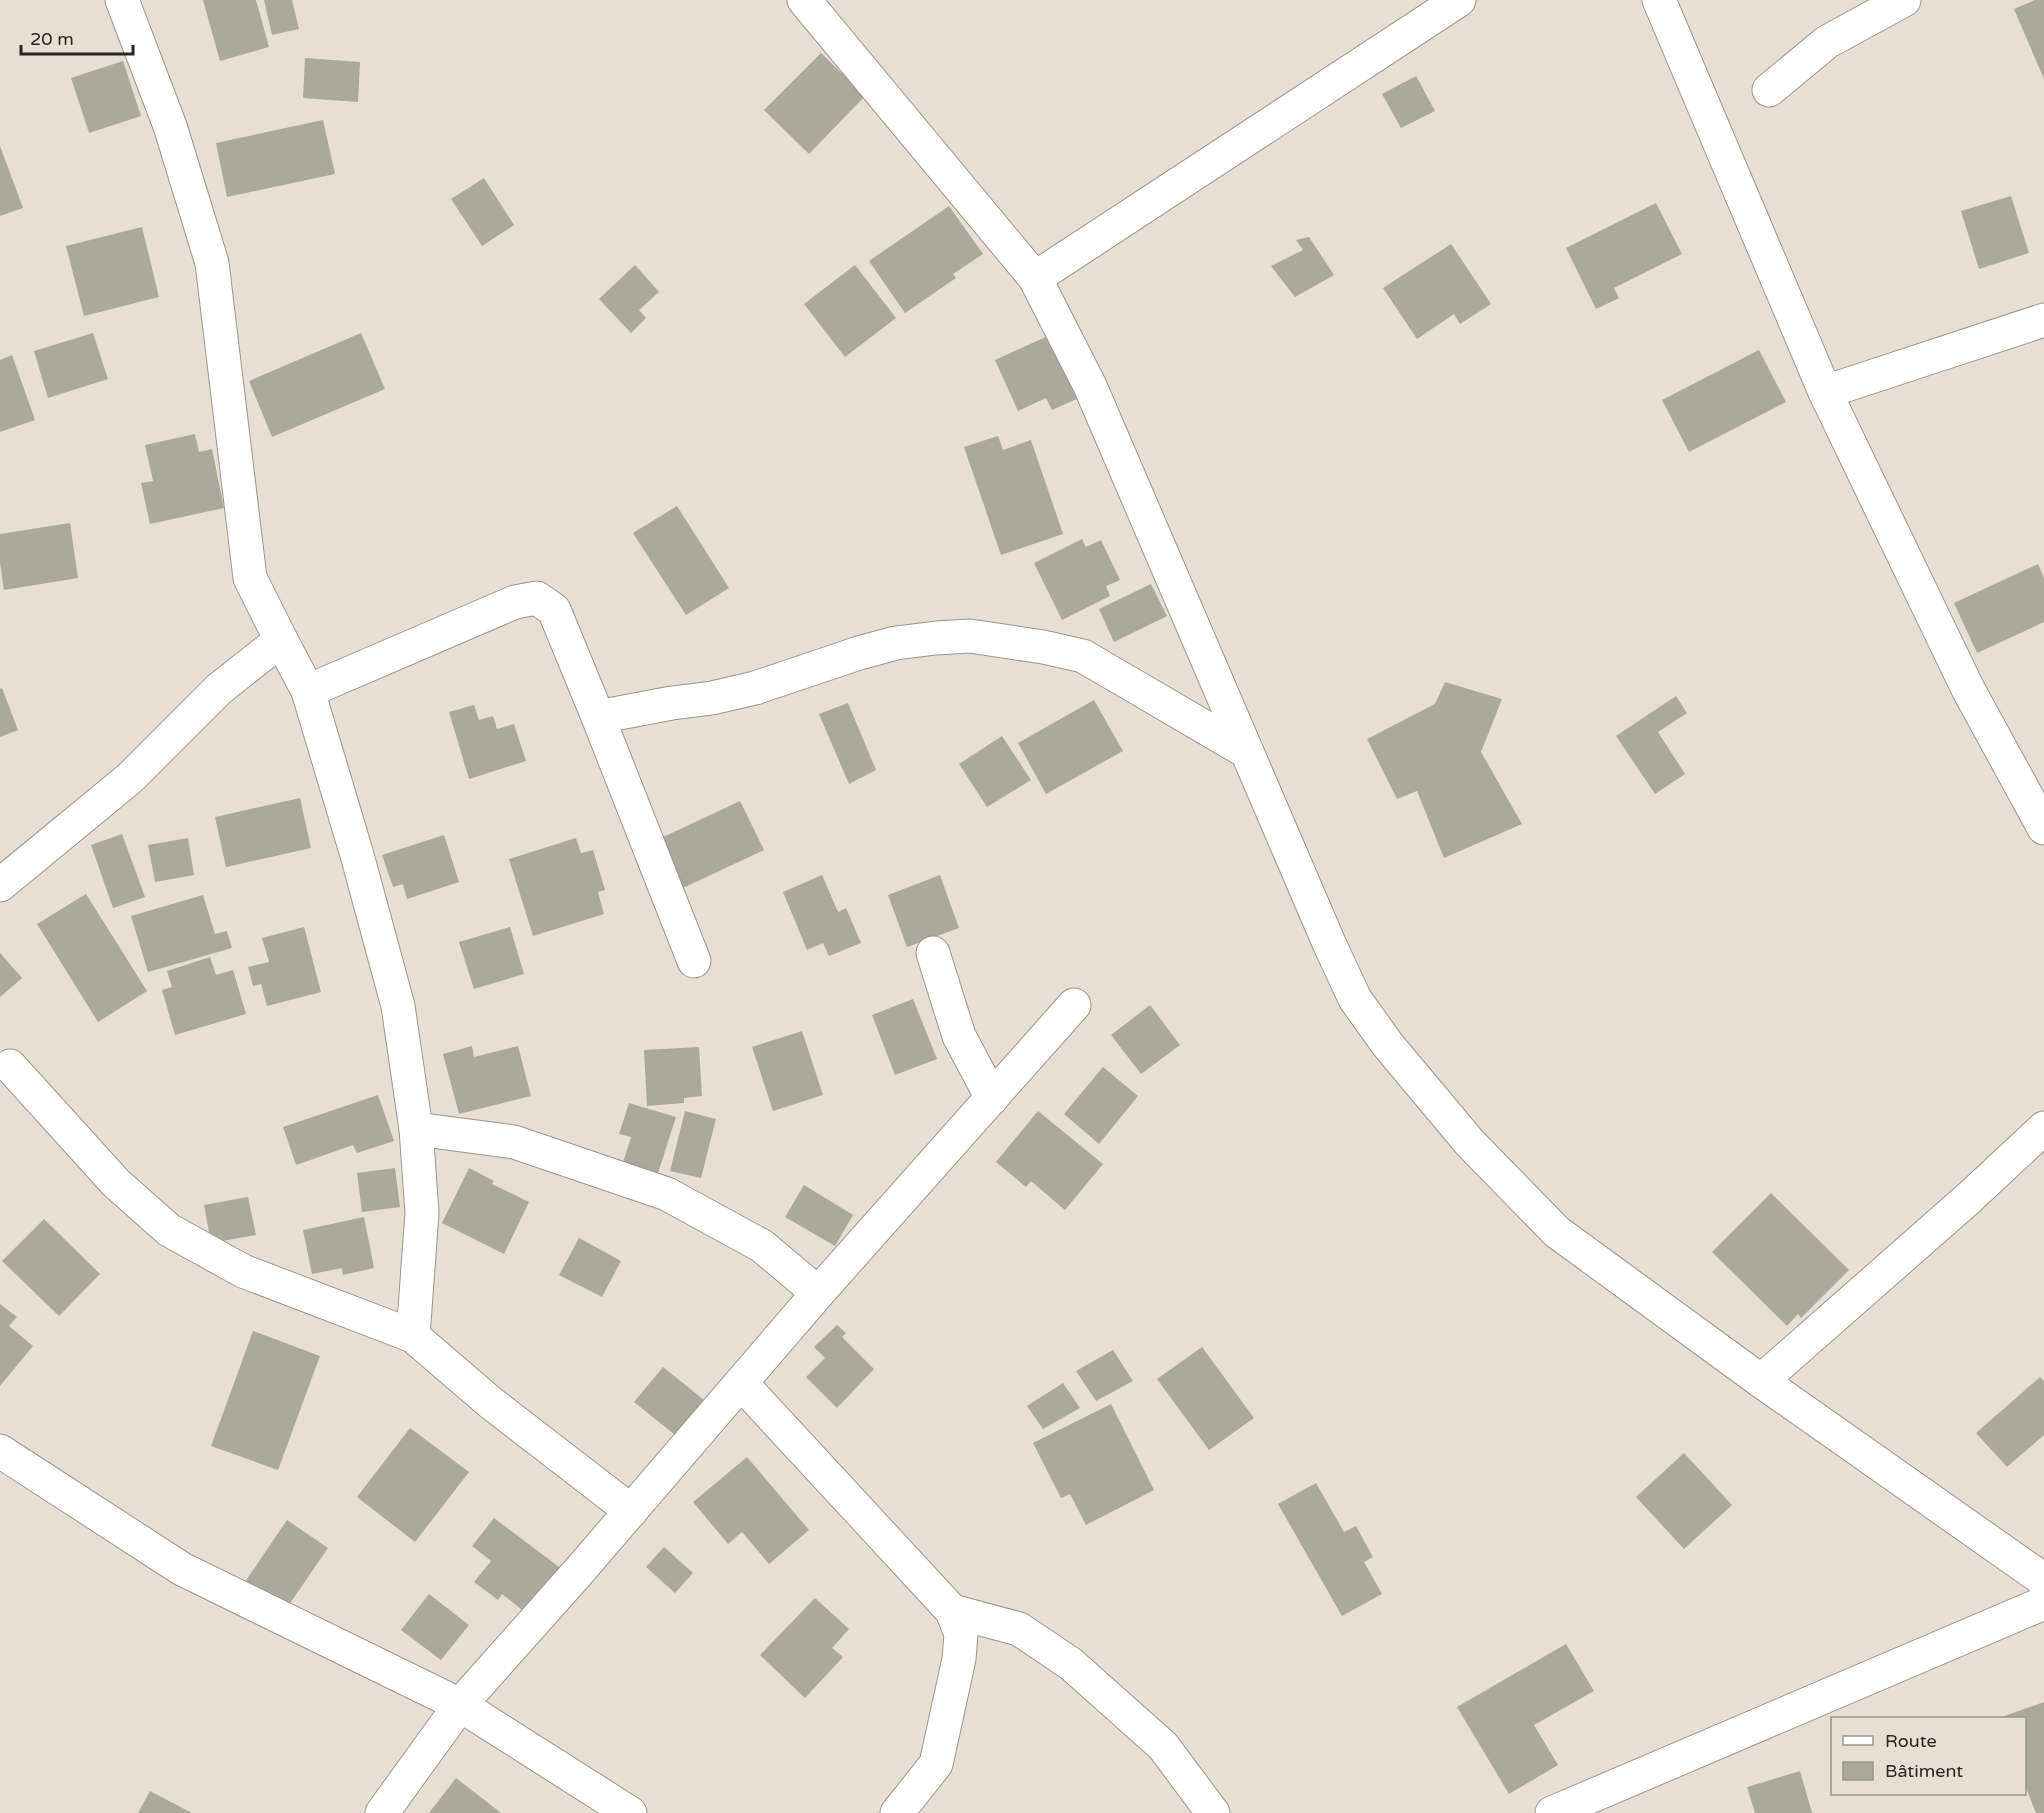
<svg xmlns="http://www.w3.org/2000/svg" width="2044" height="1813" font-family="'Varela Round',sans-serif">
  <style>
    .building { fill: #aaa99c }
    .lines { fill: none; stroke-linecap: round; stroke-linejoin: round }
    .street-casing { stroke: #9c948a; stroke-width: 35 }
    .street { stroke: #fff; stroke-width: 33 }
  </style>
  <rect width="100%" height="100%" fill="#e8dfd4"/>
  <g class="building">
    <path d="M203 0H256L269 47 220 61Z"/>
    <path d="M264 0H292L299 29 272 35Z"/>
    <path d="M2035 0H2044V79L2014 9Z"/>
    <path d="M821 53 865 96 809 154 764 110Z"/>
    <path d="M305 58 360 62 358 102 303 98Z"/>
    <path d="M123 61 141 116 89 133 71 78Z"/>
    <path d="M1416 76 1435 111 1401 128 1382 94Z"/>
    <path d="M323 120 335 174 227 197 216 143Z"/>
    <path d="M0 146 23 208 0 216Z"/>
    <path d="M484 178 514 225 482 246 451 199Z"/>
    <path d="M2011 196 2029 253 1979 269 1961 211Z"/>
    <path d="M1656 203 1682 254 1614 288 1619 298 1596 309 1566 248Z"/>
    <path d="M949 206 983 254 953 274 956 278 905 313 869 261Z"/>
    <path d="M142 227 159 297 84 316 66 246Z"/>
    <path d="M1309 237 1334 275 1295 297 1271 266 1303 250 1296 240Z"/>
    <path d="M1451 244 1491 304 1460 324 1454 314 1417 339 1383 288Z"/>
    <path d="M635 265 659 292 639 310 646 318 631 333 599 299Z"/>
    <path d="M855 265 896 318 845 357 804 304Z"/>
    <path d="M93 333 108 379 48 398 34 351Z"/>
    <path d="M361 333 385 389 272 437 249 381Z"/>
    <path d="M1050 335 1079 398 1052 410 1046 398 1018 411 995 360Z"/>
    <path d="M1759 350 1786 402 1689 452 1662 400Z"/>
    <path d="M12 355 35 420 0 432V360Z"/>
    <path d="M195 434 199 452 212 449 224 508 150 524 141 483 153 481 145 445Z"/>
    <path d="M998 436 1003 450 1031 440 1063 534 1001 555 964 447Z"/>
    <path d="M677 506 729 588 686 615 633 533Z"/>
    <path d="M70 523 78 578 4 590 0 563V534Z"/>
    <path d="M1082 539 1086 547 1101 540 1120 580 1106 586 1110 596 1062 620 1034 563Z"/>
    <path d="M2038 564 2044 578V622L1977 653 1954 603Z"/>
    <path d="M1151 584 1167 616 1114 642 1099 609Z"/>
    <path d="M1445 682 1502 699 1481 752 1522 824 1444 858 1417 791 1397 799 1367 739 1435 704Z"/>
    <path d="M2 688 18 730 0 737V689Z"/>
    <path d="M1676 696 1687 713 1658 732 1685 774 1655 794 1616 736Z"/>
    <path d="M1094 700 1123 751 1046 794 1018 743Z"/>
    <path d="M848 703 876 770 849 784 819 714Z"/>
    <path d="M474 705 479 720 493 716 497 729 514 724 526 761 469 779 449 712Z"/>
    <path d="M1002 736 1031 780 987 807 959 764Z"/>
    <path d="M300 798 311 848 226 867 215 817Z"/>
    <path d="M740 801 764 850 683 888 659 839Z"/>
    <path d="M122 834 145 897 113 908 91 845Z"/>
    <path d="M444 835 459 882 407 899 403 884 393 887 382 855Z"/>
    <path d="M188 838 194 875 155 882 148 845Z"/>
    <path d="M576 838 581 853 593 850 605 890 598 892 604 914 533 936 509 859Z"/>
    <path d="M822 875 838 912 846 908 861 943 829 956 823 943 807 950 783 892Z"/>
    <path d="M940 875 959 928 907 947 888 895Z"/>
    <path d="M86 894 147 991 98 1022 37 924Z"/>
    <path d="M203 895 215 934 227 931 232 948 148 972 131 916Z"/>
    <path d="M304 927 321 992 267 1006 261 984 253 986 248 967 269 962 262 938Z"/>
    <path d="M510 927 524 974 474 989 459 942Z"/>
    <path d="M0 953 22 978 0 997Z"/>
    <path d="M210 957 216 975 233 970 246 1014 175 1035 162 990 172 987 167 971Z"/>
    <path d="M913 999 937 1059 895 1075 872 1015Z"/>
    <path d="M1150 1005 1180 1045 1141 1074 1111 1035Z"/>
    <path d="M802 1031 823 1095 773 1111 752 1047Z"/>
    <path d="M472 1046 474 1057 518 1046 531 1096 459 1114 443 1054Z"/>
    <path d="M699 1047 702 1096 684 1098V1103L647 1106 644 1050Z"/>
    <path d="M1103 1067 1138 1096 1099 1144 1064 1114Z"/>
    <path d="M378 1095 394 1141 357 1153 353 1145 296 1165 283 1127Z"/>
    <path d="M629 1103 676 1117 657 1176 622 1166 631 1137 619 1134Z"/>
    <path d="M685 1111 716 1119 701 1178 670 1171Z"/>
    <path d="M1038 1111 1103 1164 1065 1210 1031 1181 1026 1187 996 1162Z"/>
    <path d="M395 1168 400 1207 362 1212 357 1173Z"/>
    <path d="M469 1168 494 1181 492 1184 529 1202 504 1254 442 1223Z"/>
    <path d="M804 1185 853 1215 835 1246 785 1217Z"/>
    <path d="M1771 1193 1849 1270 1801 1318 1798 1314 1787 1326 1712 1252Z"/>
    <path d="M248 1197 256 1235 211 1243 204 1205Z"/>
    <path d="M364 1217 374 1268 343 1275 342 1268 312 1274 303 1230Z"/>
    <path d="M44 1219 100 1274 59 1316 2 1261Z"/>
    <path d="M579 1238 621 1261 602 1297 559 1275Z"/>
    <path d="M0 1304 17 1317 9 1326 33 1346 0 1386Z"/>
    <path d="M837 1325 846 1333 842 1337 874 1369 837 1408 806 1377 825 1358 814 1347Z"/>
    <path d="M253 1331 320 1356 278 1470 211 1446Z"/>
    <path d="M1202 1347 1254 1418 1209 1450 1157 1379Z"/>
    <path d="M1113 1350 1133 1381 1096 1401 1076 1371Z"/>
    <path d="M663 1367 714 1408 685 1443 634 1402Z"/>
    <path d="M2040 1377 2044 1381V1435L2007 1467 1976 1433Z"/>
    <path d="M1063 1383 1080 1408 1043 1429 1027 1406Z"/>
    <path d="M1111 1404 1154 1490 1086 1525 1070 1494 1061 1498 1033 1443Z"/>
    <path d="M410 1428 469 1472 415 1542 357 1497Z"/>
    <path d="M1684 1453 1732 1505 1684 1549 1636 1497Z"/>
    <path d="M747 1457 809 1530 769 1564 742 1532 728 1544 693 1502Z"/>
    <path d="M1316 1483 1344 1532 1356 1526 1373 1557 1364 1562 1382 1594 1342 1616 1278 1504Z"/>
    <path d="M494 1518 571 1576 526 1613 502 1594 498 1600 474 1582 491 1561 472 1546Z"/>
    <path d="M287 1520 328 1548 284 1612 243 1585Z"/>
    <path d="M664 1547 693 1573 675 1593 646 1567Z"/>
    <path d="M429 1594 469 1625 441 1660 401 1630Z"/>
    <path d="M815 1598 849 1629 832 1648 843 1657 805 1698 760 1655Z"/>
    <path d="M1566 1644 1594 1691 1534 1725 1558 1765 1509 1794 1457 1707Z"/>
    <path d="M2044 1702V1813H2036L2024 1783V1718H1999Z"/>
    <path d="M1800 1771 1812 1813H1755L1747 1787Z"/>
    <path d="M456 1778 501 1813H429Z"/>
    <path d="M150 1791 192 1813H138Z"/>
  </g>
  <g class="lines">
    <defs>
      <g id="street">
        <path d="M804 0 1035 278 1090 386 1329 943 1355 999 1388 1045 1470 1143 1557 1232 1761 1381 2044 1580"/>
        <path d="M1659 0 1825 392 1968 689 2044 828"/>
        <path d="M1769 90 1827 42 1904 0"/>
        <path d="M1035 278 1459 0"/>
        <path d="M1825 392 2044 320"/>
        <path d="M281 640 308 691 357 855 398 1006 416 1129 422 1213 413 1336 491 1403 631 1511"/>
        <path d="M308 691 515 602 537 598 554 610 598 717 694 961"/>
        <path d="M598 717 672 703 712 698 755 688 859 653 896 643 936 638 970 636 1043 647 1083 656 1247 752"/>
        <path d="M0 885 130 778 219 689 281 640 250 578 212 263 170 126 122 0"/>
        <path d="M933 953 959 1036 992 1098"/>
        <path d="M10 1066 116 1183 169 1230 243 1271 413 1336"/>
        <path d="M416 1129 514 1142 667 1194 762 1246 818 1293"/>
        <path d="M1761 1381 1969 1198 2044 1128"/>
        <path d="M742 1384 952 1611 961 1634 959 1659 936 1764 897 1813"/>
        <path d="M0 1451 182 1569 460 1705 630 1813"/>
        <path d="M952 1611 1019 1629 1071 1664 1163 1746 1213 1813"/>
        <path d="M382 1813 460 1705 580 1570 818 1293 1074 1005"/>
        <path d="M1552 1813 2044 1603"/>
      </g>
    </defs>
    <use href="#street" class="street-casing"/>
    <use href="#street" class="street"/>
  </g>
  <rect x="1831" y="1717" width="195" height="78" fill="#e8dfd4" stroke="#9c958c" stroke-width="1.5"/>
  <rect x="1843" y="1736" width="30" height="9" fill="#ffffff" stroke="#9c958c" stroke-width="1.5"/>
  <text x="1885" y="1747" font-size="18" fill="#292621">Route</text>
  <rect x="1843" y="1762" width="30" height="18" fill="#aaa99c" stroke="#9c958c" stroke-width="1.5"/>
  <text x="1885" y="1777" font-size="18" fill="#292621">Bâtiment</text>
  <path d="M21 45v9h112v-9" fill="none" stroke="#292621" stroke-width="3"/>
  <text x="30" y="45" font-size="18" fill="#292621" stroke="#e8dfd4" stroke-width="4.5" paint-order="stroke">20 m</text>
</svg>
